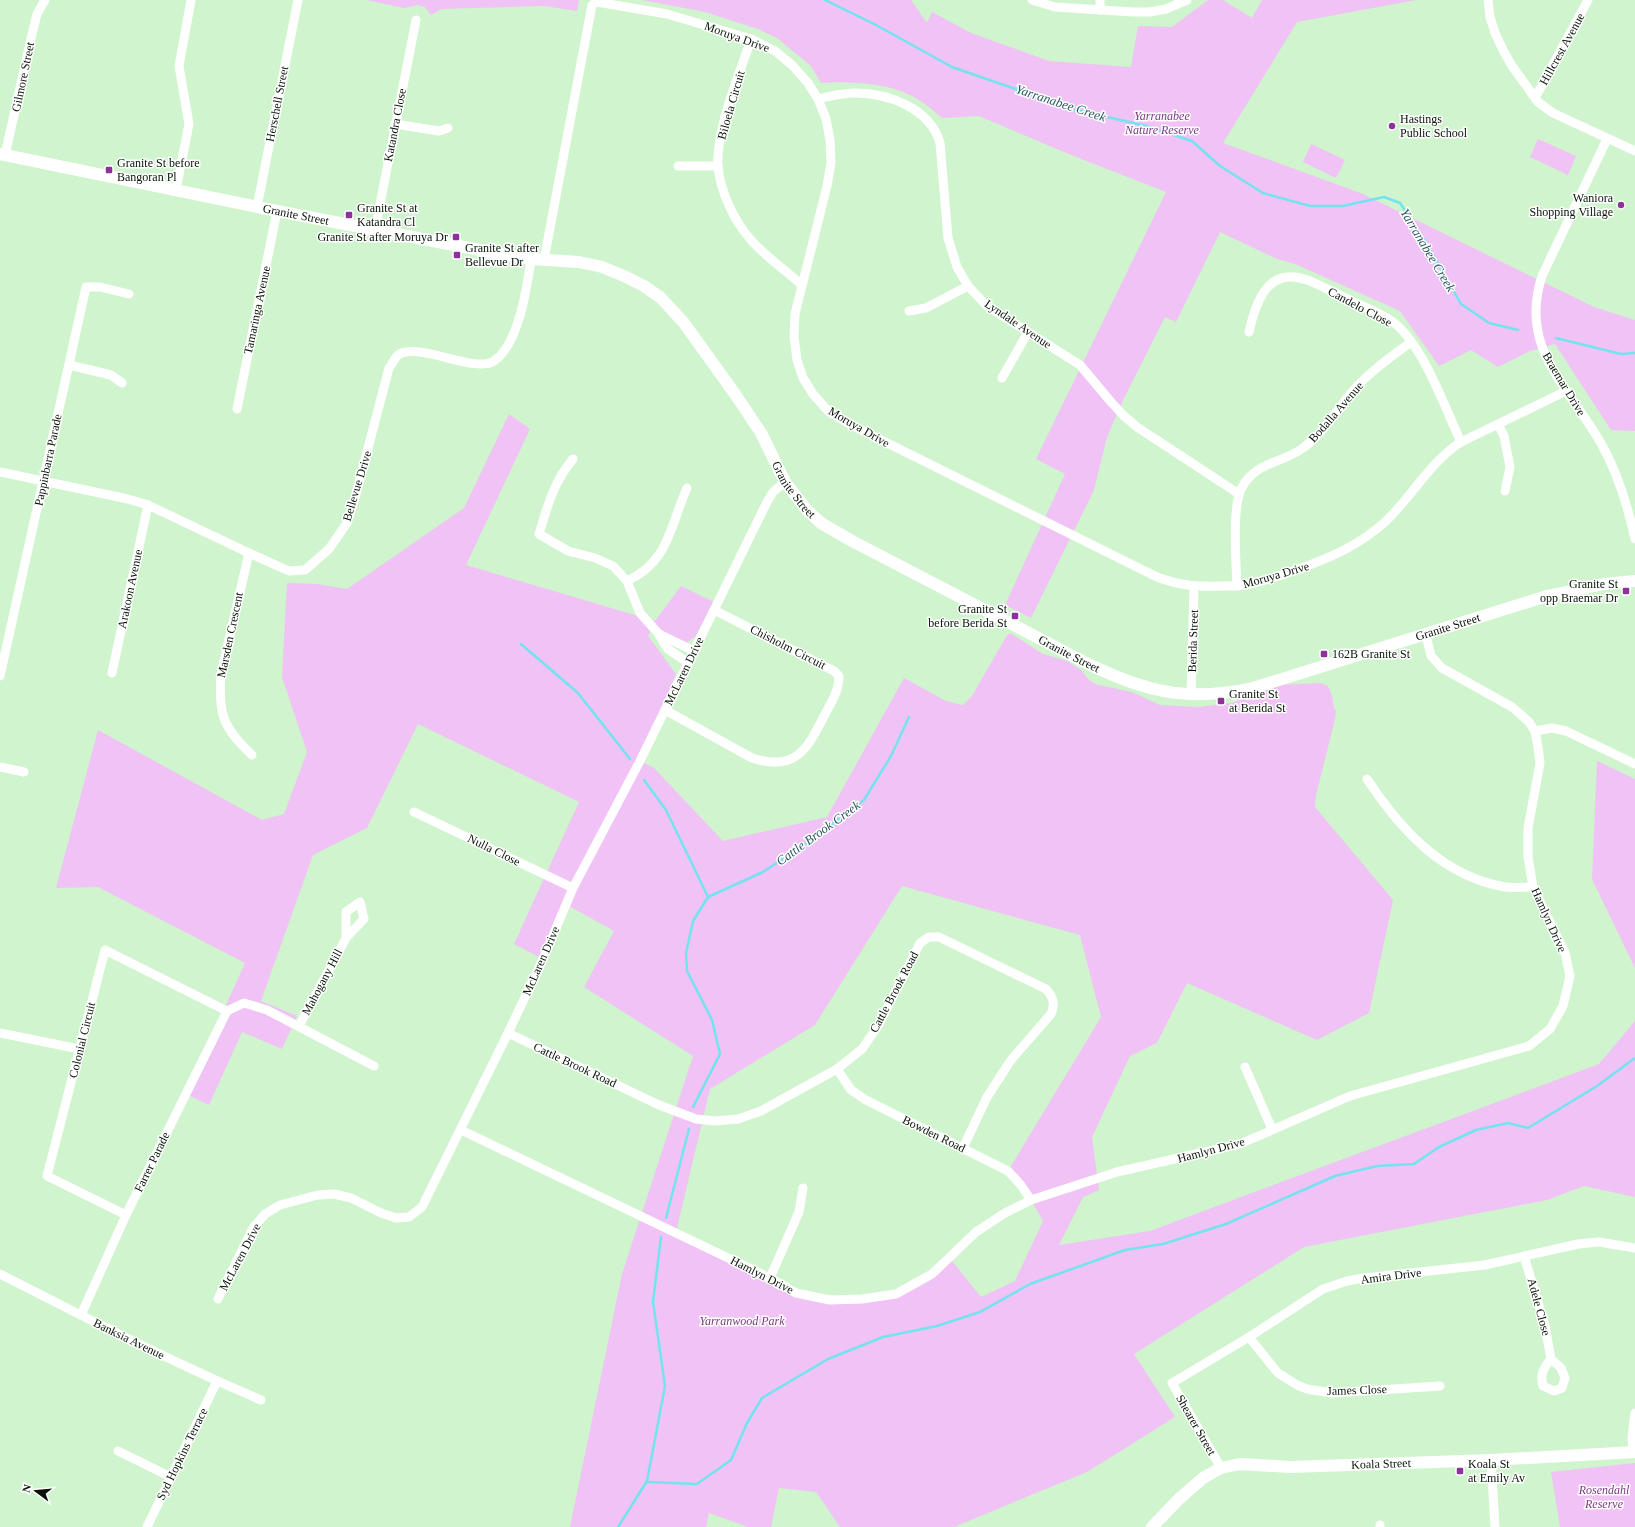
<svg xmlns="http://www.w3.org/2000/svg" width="1635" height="1527" font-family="Georgia,serif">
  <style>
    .green { fill: #f0c2f5; fill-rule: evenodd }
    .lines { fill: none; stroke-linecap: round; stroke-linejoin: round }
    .stream { stroke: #73e4ee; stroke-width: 2.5 }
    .minor { stroke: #fff; stroke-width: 9 }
    .tertiary { stroke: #fff; stroke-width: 12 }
    .poi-dot { fill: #8e319a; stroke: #fff; stroke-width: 1.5 }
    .labels { text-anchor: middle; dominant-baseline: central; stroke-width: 3; stroke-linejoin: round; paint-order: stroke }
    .street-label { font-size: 12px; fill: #061306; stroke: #fff }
    .park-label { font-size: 12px; font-style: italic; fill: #7a3982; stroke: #fff }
    .poi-label { font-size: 12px; fill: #061306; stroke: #fff; text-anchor: start }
    .water-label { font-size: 13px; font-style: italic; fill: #28595e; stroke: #fff }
  </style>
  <rect width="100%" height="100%" fill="#d0f4cd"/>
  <g class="green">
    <path d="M366 0H579L577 11 544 6 442 9 431 15 425 7 418 5 404 8Z"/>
    <path d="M642 0H911L927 23 932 12 971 33 1049 61 1131 67 1138 26 1172 27 1208 0H1223L1252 18 1262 0H1416L1297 22 1223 143 1363 194 1594 307 1635 320V431L1611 430 1555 344 1530 351 1498 367 1471 350 1439 366 1400 311 1295 264 1277 259 1220 232 1176 322 1165 317 1124 398 1107 437 1094 490 1031 618 1005 605 1065 474 1036 459 1166 192 1071 155 979 116 942 118C933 110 924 102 912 96 888 83 848 81 821 83L811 66 777 38 758 29 705 12Z"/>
    <path d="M1538 139 1576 156 1568 175 1530 157Z"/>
    <path d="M1311 144 1345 160 1336 178 1303 162Z"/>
    <path d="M509 414 530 429 466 565 655 621 681 586 714 602 695 637 686 643H683L658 628 655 622 648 636 676 674 640 761 654 768 723 841 827 817 904 678 946 701 963 705 972 696 1006 637 1010 633 1043 654 1067 661 1081 670 1090 681 1098 685 1132 692 1160 705 1198 707 1231 703 1279 685 1320 683 1328 686 1332 696 1334 709 1336 710 1335 719 1316 795 1315 807 1393 900 1369 1013 1317 1040 1187 983 1157 1043 1130 1056 1092 1137 1099 1190 1083 1197 1059 1245 1150 1231 1599 1064 1635 1021V1197L1584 1186 1547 1200 1304 1247 1134 1354 1175 1417 1087 1472 954 1527H840L816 1492 779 1488 771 1527H748L709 1513 706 1527H570L622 1274 693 1056 584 987 614 931 567 905 543 959 514 944 579 802 418 724 367 828 313 855 261 1001 297 1016 282 1049 242 1032 209 1105 186 1094 245 963 98 887 56 888 98 730 262 820 284 814 307 752 282 677 287 583 317 584 347 589 464 508ZM902 886 1080 935 1101 1017 1008 1171 1031 1200 1043 1221 1015 1281 981 1297 949 1257 896 1294 830 1300 796 1293 676 1232 710 1089 815 1025Z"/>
    <path d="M1597 761 1635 779V968L1592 879Z"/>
    <path d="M1635 1463V1527H1560L1551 1472Z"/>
  </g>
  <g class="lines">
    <g class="stream">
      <path d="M825 0 876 25 952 67 1073 109 1146 126 1192 141 1220 166 1263 193 1310 206H1343L1384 197 1400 203 1425 241 1461 304 1489 323 1518 330"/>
      <path d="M1556 338 1621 354 1635 353"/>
      <path d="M521 644 578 693 630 759"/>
      <path d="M644 780 666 810 708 897 693 921 686 953 687 971 712 1020 720 1054 693 1107"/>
      <path d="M708 897 763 872 811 840 864 800 891 756 909 717"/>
      <path d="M666 1218 689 1129"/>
      <path d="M646 1482 697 1484 731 1460 747 1423 762 1398 828 1359 883 1337 937 1326 980 1312 1030 1284 1125 1250 1163 1244 1226 1224 1335 1176 1377 1166 1414 1164 1439 1147 1476 1130 1508 1123 1528 1128 1597 1086 1635 1058"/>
      <path d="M618 1527 647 1481 665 1386 653 1302 661 1237"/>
    </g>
    <g class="minor">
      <path d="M1032 0 1055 7 1133 12H1150L1166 9 1187 0"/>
      <path d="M1488 0 1490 17 1495 33 1503 50 1512 66 1538 102 1553 113 1635 151"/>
      <path d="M1100 10V0"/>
      <path d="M751 39C739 76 716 128 718 166 720 191 734 221 751 240 765 256 785 270 801 284"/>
      <path d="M1535 98 1588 0"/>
      <path d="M818 99C830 96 842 93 855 93 888 93 930 108 940 143L948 238 957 267 968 286 987 306 1080 365 1111 402 1124 416 1137 427 1239 494"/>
      <path d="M395 124 439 131 448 128"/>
      <path d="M1607 139 1542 276C1518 349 1570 388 1602 445 1618 474 1628 507 1635 539"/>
      <path d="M5 155 32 34 37 14 45 0"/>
      <path d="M678 166H718"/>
      <path d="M176 190 189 124 179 66 191 0"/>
      <path d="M257 207 298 0"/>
      <path d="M375 230 416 20"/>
      <path d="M544 260 592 5 597 2 667 14 751 39 775 51 792 65 808 83 818 99 826 119 830 140 831 163 827 186 795 314 794 337 797 360 803 378 813 394 829 412 851 425 1157 577C1181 586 1198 587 1223 586 1232 586 1241 586 1250 584 1266 581 1281 575 1296 570 1330 558 1360 545 1386 521 1413 495 1430 462 1461 442L1566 391"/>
      <path d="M909 311 926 308 968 286"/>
      <path d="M1249 332C1256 301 1268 266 1307 280 1321 285 1334 293 1348 299 1365 308 1388 315 1401 329 1427 356 1445 408 1461 442"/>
      <path d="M69 365 111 375 122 383"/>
      <path d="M1002 378 1028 332"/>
      <path d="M237 409 277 211"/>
      <path d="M1498 424 1504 436 1510 467 1505 491"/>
      <path d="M573 459C553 483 548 505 539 534L568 551 595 558 613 566 627 581 640 613 658 633 668 649 688 663"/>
      <path d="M0 472 128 499 148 505 249 553 289 571 305 570 329 549 347 523 356 494 389 368C392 364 395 358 398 355 417 341 475 374 494 361 519 344 527 287 531 259"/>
      <path d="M249 553 221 674C218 714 223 728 252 755"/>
      <path d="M627 581C669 562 670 526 687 488"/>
      <path d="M1237 586C1236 562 1232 509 1241 489 1255 461 1282 464 1303 448 1324 433 1336 410 1353 391 1369 372 1391 357 1411 342"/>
      <path d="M659 634 694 651"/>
      <path d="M112 673 148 505"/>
      <path d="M0 676 86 287H100L129 294"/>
      <path d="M1191 695 1194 587"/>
      <path d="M665 710 752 758C795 772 807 750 824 716 831 703 839 691 839 676L834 671 714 610"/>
      <path d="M1535 731 1552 728 1566 731 1635 764"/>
      <path d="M0 767 24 772"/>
      <path d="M1367 779C1401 830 1442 876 1505 887 1514 888 1524 887 1533 887"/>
      <path d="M414 812 573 888"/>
      <path d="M227 1011 244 1003 267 1010 374 1066"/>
      <path d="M299 1026 346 938V912L360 902 364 919 346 938"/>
      <path d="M0 1033 79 1049"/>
      <path d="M508 1033 659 1105 696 1119 715 1121 738 1119 761 1111 837 1069 862 1049 878 1026 920 943 929 937H939L1046 989C1054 998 1055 1004 1051 1014L1011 1060 987 1097 963 1148"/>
      <path d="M1245 1067 1272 1129"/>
      <path d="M837 1069 851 1090 866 1100 1008 1171 1020 1184 1031 1200"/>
      <path d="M461 1130 770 1278 796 1293 830 1300 862 1299 896 1294 932 1274 976 1232 1005 1213 1031 1200 1117 1172 1240 1144 1350 1096 1529 1046 1550 1029 1563 1006 1570 976 1565 953 1533 887 1528 857V828L1540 763 1538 747 1535 731 1529 722 1512 707 1442 668 1431 656 1426 635"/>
      <path d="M126 1215 47 1176 105 950 227 1011"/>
      <path d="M1524 1256 1545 1326 1551 1359 1561 1368 1565 1378 1562 1388 1554 1391 1543 1386C1540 1375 1543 1368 1551 1359"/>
      <path d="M0 1274C86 1318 172 1362 261 1400"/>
      <path d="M770 1278 799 1212 803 1188"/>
      <path d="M218 1299 253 1228 265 1214 280 1205 318 1195 334 1194 351 1198 381 1213 396 1218 409 1217 422 1207 508 1033 543 959 573 888 640 761 767 502 773 492 785 482"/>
      <path d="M81 1315 126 1215 227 1011"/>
      <path d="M1249 1337 1278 1373 1297 1385 1307 1389 1332 1393 1440 1386"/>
      <path d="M118 1451 171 1477"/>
      <path d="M1633 1452 1632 1437 1635 1413"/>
      <path d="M1491 1460 1495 1527"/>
      <path d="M1221 1468 1172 1383 1249 1337 1323 1289 1347 1281 1364 1278 1485 1265 1578 1244 1599 1242 1635 1248"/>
      <path d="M147 1527 217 1381"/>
      <path d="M1380 1527V1525"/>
    </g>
    <g class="tertiary">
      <path id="s1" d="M0 154 277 211 495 253 531 259 579 262 602 267 624 276 644 286 661 298 684 323 735 394 761 433 785 482 796 496 806 509 821 523 852 541C911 572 970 602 1029 633 1069 654 1110 678 1154 689 1186 697 1220 695 1253 688L1547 596 1604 584 1635 581"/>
      <path id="s2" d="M1152 1527 1179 1499 1203 1478 1221 1468 1240 1464 1291 1467 1491 1460 1635 1452"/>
    </g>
  </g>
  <g class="poi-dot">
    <circle cx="1392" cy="126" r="4"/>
    <rect x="105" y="166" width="8" height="8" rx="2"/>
    <circle cx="1621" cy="205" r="4"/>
    <rect x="345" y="211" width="8" height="8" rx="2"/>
    <rect x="452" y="233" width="8" height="8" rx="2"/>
    <rect x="453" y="251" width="8" height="8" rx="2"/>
    <rect x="1622" y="587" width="8" height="8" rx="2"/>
    <rect x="1011" y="612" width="8" height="8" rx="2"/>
    <rect x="1320" y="650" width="8" height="8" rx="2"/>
    <rect x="1217" y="697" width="8" height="8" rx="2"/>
    <rect x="1456" y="1467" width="8" height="8" rx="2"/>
  </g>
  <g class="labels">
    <g class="street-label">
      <text transform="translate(737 37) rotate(20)">Moruya Drive</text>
      <text transform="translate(1562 49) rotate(-61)">Hillcrest Avenue</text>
      <text transform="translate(23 77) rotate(-78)">Gilmore Street</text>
      <text transform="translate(277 104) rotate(-79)">Herschell Street</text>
      <text transform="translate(731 105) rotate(-74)">Biloela Circuit</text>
      <text transform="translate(395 125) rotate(-79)">Katandra Close</text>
      <text stroke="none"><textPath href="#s1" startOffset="302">Granite Street</textPath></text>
      <text transform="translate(1360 307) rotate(28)">Candelo Close</text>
      <text transform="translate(257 310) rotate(-78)">Tamaringa Avenue</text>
      <text transform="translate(1018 324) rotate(34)">Lyndale Avenue</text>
      <text transform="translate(1564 384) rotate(59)">Braemar Drive</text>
      <text transform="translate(1336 412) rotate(-49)">Bodalla Avenue</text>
      <text transform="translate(859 427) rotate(30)">Moruya Drive</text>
      <text transform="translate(48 460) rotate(-78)">Pappinbarra Parade</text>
      <text transform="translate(357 486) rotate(-73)">Bellevue Drive</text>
      <text stroke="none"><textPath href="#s1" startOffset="914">Granite Street</textPath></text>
      <text transform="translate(1276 575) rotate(-16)">Moruya Drive</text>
      <text transform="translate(130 589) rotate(-78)">Arakoon Avenue</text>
      <text stroke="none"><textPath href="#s1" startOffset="1634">Granite Street</textPath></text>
      <text transform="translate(230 635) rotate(-78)">Marsden Crescent</text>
      <text transform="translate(1193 641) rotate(-88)">Berida Street</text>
      <text transform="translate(788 647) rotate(27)">Chisholm Circuit</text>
      <text stroke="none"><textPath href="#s1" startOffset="1238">Granite Street</textPath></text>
      <text transform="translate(684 671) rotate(-64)">McLaren Drive</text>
      <text transform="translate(494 850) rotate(26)">Nulla Close</text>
      <text transform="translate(1549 920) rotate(66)">Hamlyn Drive</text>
      <text transform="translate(541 961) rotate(-66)">McLaren Drive</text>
      <text transform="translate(322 982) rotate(-62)">Mahogany Hill</text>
      <text transform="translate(894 992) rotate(-62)">Cattle Brook Road</text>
      <text transform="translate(82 1040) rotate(-76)">Colonial Circuit</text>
      <text transform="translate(575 1065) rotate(25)">Cattle Brook Road</text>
      <text transform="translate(934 1134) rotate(26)">Bowden Road</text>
      <text transform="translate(1211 1150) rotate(-15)">Hamlyn Drive</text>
      <text transform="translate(152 1162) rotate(-64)">Farrer Parade</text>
      <text transform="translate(240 1257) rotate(-62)">McLaren Drive</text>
      <text transform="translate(762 1275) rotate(27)">Hamlyn Drive</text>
      <text transform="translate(1391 1276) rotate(-7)">Amira Drive</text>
      <text transform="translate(1539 1307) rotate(75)">Adele Close</text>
      <text transform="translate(129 1339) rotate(26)">Banksia Avenue</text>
      <text transform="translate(1357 1390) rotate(-2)">James Close</text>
      <text transform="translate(1196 1425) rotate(60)">Shearer Street</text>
      <text transform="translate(182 1454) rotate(-64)">Syd Hopkins Terrace</text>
      <text stroke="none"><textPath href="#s2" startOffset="252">Koala Street</textPath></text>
    </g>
    <g class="park-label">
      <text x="1162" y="116">Yarranabee<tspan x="1162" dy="14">Nature Reserve</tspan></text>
      <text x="742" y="1321">Yarranwood Park</text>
      <text x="1604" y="1490">Rosendahl<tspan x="1604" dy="14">Reserve</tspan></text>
    </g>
    <g class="poi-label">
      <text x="1400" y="119">Hastings<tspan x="1400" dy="14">Public School</tspan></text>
      <text x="117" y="163">Granite St before<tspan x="117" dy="14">Bangoran Pl</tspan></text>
      <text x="1613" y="198" text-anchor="end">Waniora<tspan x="1613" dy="14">Shopping Village</tspan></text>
      <text x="357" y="208">Granite St at<tspan x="357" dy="14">Katandra Cl</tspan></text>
      <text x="448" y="237" text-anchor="end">Granite St after Moruya Dr</text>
      <text x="465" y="248">Granite St after<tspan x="465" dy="14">Bellevue Dr</tspan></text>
      <text x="1618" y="584" text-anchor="end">Granite St<tspan x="1618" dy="14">opp Braemar Dr</tspan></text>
      <text x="1007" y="609" text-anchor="end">Granite St<tspan x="1007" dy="14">before Berida St</tspan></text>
      <text x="1332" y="654">162B Granite St</text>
      <text x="1229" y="694">Granite St<tspan x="1229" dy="14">at Berida St</tspan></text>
      <text x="1468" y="1464">Koala St<tspan x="1468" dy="14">at Emily Av</tspan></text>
    </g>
    <g class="water-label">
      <text transform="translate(1061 103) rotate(18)">Yarranabee Creek</text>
      <text transform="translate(1428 250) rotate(59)">Yarranabee Creek</text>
      <text transform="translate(818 833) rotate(-36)">Cattle Brook Creek</text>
    </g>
  </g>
  <g transform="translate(36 1491) rotate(286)" stroke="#ffffff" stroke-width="3" paint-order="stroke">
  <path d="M0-3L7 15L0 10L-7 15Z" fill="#061306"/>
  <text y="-6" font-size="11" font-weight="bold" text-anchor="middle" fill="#061306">N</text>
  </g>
</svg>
